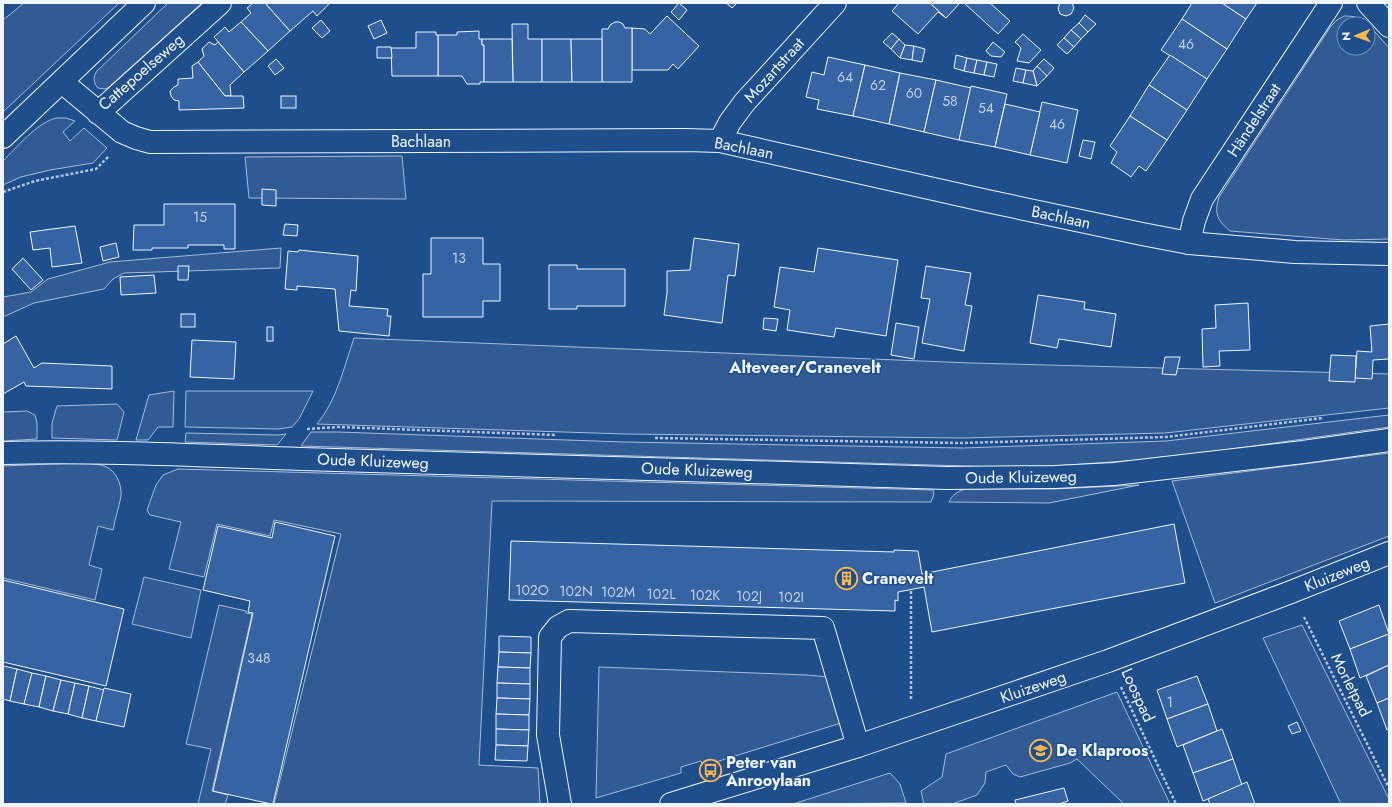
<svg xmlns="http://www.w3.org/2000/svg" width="1392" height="807" font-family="Jost,sans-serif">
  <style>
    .green { fill: #305b95; stroke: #a8bbd7 }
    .building { fill: #3563a3; stroke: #f2f6ff }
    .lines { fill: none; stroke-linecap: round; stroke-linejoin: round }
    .minor-casing { stroke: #f2f6ff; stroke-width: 24 }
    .path { stroke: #b3c4dc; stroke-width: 2.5; stroke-dasharray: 3 2; stroke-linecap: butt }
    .minor { stroke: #1f4e8c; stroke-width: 22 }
    .labels { text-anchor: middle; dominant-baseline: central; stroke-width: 3; stroke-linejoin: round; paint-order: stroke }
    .number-label { font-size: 14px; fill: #c3d1e8 }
    .street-label { font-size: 16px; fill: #f2f6ff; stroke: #1f4e8c }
    .poi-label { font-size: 16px; font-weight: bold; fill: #f2f6ff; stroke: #1f4e8c; text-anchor: start }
    .neighbourhood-label { font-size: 17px; font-weight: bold; fill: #f2f6ff; stroke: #1f4e8c }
  </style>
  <rect width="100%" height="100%" fill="#1f4e8c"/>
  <g class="green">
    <path d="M24 3H119L3 112V20Z"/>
    <path d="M168 3H202L109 87 105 89 98 88C93 83 93 76 97 71Z"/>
    <path d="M1344 16C1353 16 1362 17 1368 24H1344V48H1368V24L1389 48V239L1343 240 1230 231C1217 220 1214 214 1219 197L1331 26 1337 20Z"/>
    <path d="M56 118H66L75 121 63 132 70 141 84 128 107 148 93 163 50 170 21 177 3 185V161C17 147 37 123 56 118Z"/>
    <path d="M402 156 406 199 249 198 245 157Z"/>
    <path d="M281 248 280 268 124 273 113 279 104 289 34 303 3 317V297L31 292 48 279 110 262Z"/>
    <path d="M354 338 971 363 1389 374V408L1165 433 962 438 625 434 317 424C337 400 344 367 354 338Z"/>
    <path d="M174 391 173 427H158L148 440H136L149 395Z"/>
    <path d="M186 391H313L299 419 292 427 279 429 185 427Z"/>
    <path d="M117 404 124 412 117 440 52 438V423L57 406Z"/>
    <path d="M27 411 35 415 37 423V439L3 441V412Z"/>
    <path d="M1389 415V427L1168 458 1054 466 999 467 301 446 311 432H338L624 442 963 448 1166 441Z"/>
    <path d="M186 433 278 435 286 434 277 445 185 442Z"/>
    <path d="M1389 453V536L1215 603 1172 481Z"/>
    <path d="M51 464C67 464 86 462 101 465 115 468 122 483 121 496 119 507 115 519 113 530L98 526 89 565 102 569 95 600 3 578V466Z"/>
    <path d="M178 469 933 490 934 494 931 502 492 501 479 765 538 768 540 804H274L341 534 274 520 270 536 217 524 204 577 169 569 181 522 150 515 147 510 156 485 163 475Z"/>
    <path d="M1139 485 1049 503 949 502C952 495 957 492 965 489H1055Z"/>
    <path d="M144 577 201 590 191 638 132 624Z"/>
    <path d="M219 605 246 611V613L252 614 212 791 228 795 225 804H198L211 749 186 744Z"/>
    <path d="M1302 625 1389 799V804H1341L1263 638Z"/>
    <path d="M599 667 806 675 829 677 841 723 703 766 701 761 681 767V773L596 798Z"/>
    <path d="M1117 692 1170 804H1124L1077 759 1070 763 1020 777 1013 774 1006 765 986 772 985 783 977 795 952 804H924L921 791 942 777 946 754Z"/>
    <path d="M890 773 900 784 906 803 793 804Z"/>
  </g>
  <g class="building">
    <path d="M253 3H265L290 31 268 51 241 22 251 13 247 8Z"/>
    <path d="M265 3H328L329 4 317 16 313 11 290 31Z"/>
    <path d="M679 3 687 10 679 20 671 12Z"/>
    <path d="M726 3H737L732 8Z"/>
    <path d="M899 3H930L946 18 938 12 918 34 892 11Z"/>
    <path d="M930 3H960L946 18Z"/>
    <path d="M964 3H990L1010 21 998 34Z"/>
    <path d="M1060 3H1072L1074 8 1071 14 1066 16 1060 14 1058 8Z"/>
    <path d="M1192 3H1222L1246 19 1227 49 1182 19Z"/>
    <path d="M1222 3H1257L1246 19Z"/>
    <path d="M1085 15 1096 24 1088 32 1079 23Z"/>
    <path d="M667 16 699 46 678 69 673 64 668 70H632V28L645 29 650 34Z"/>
    <path d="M1182 19 1227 49 1207 79 1161 50Z"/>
    <path d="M321 20 330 31 322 38 312 28Z"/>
    <path d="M381 20 387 33 374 39 368 26Z"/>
    <path d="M241 22 268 51 244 72 214 37 225 27 229 32Z"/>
    <path d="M615 22H619L623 24 625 28H632V82H602V29H608L610 25Z"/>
    <path d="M1079 23 1088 32 1081 39 1071 30Z"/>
    <path d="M512 24H528V39H542V82H513Z"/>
    <path d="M1071 30 1081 39 1074 47 1064 38Z"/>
    <path d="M479 31V39H482V45H484V82H480V84H467L462 76H438V35H457V32Z"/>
    <path d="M416 32H436V35H438V76H392L391 48H416Z"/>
    <path d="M892 33 899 39 891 49 883 42Z"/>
    <path d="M1023 34 1041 50 1029 63 1017 61 1021 48 1015 42Z"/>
    <path d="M1064 38 1074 47 1067 54 1057 45Z"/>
    <path d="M482 39H512L513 82H484V45H482Z"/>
    <path d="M542 39H571L572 82H542Z"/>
    <path d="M571 39H602V82H572Z"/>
    <path d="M899 39 905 45 900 58 891 49Z"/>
    <path d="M209 42 215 45 218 42 244 72 230 85 231 96H225L198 62 204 56 202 49Z"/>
    <path d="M993 42 1005 52 1001 57 991 56 986 51Z"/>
    <path d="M905 45 914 46 912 60 900 58Z"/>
    <path d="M914 46 925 49 922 62 912 60Z"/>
    <path d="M377 47H391L392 58H377Z"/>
    <path d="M956 55 967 58 964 71 954 68Z"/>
    <path d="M1170 55 1207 79 1187 110 1149 85Z"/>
    <path d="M828 57 865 65 853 116 817 109 819 100 806 97 812 72 824 75Z"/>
    <path d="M967 58 977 60 974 73 964 71Z"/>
    <path d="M276 59 284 68 275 75 268 66Z"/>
    <path d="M1044 59 1054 68 1047 76 1037 66Z"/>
    <path d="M977 60 987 62 984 75 974 73Z"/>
    <path d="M198 62 225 96H243L244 108 179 110V101L174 100 171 96 170 91 174 87 178 85V79L193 78 192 66Z"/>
    <path d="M987 62 997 64 994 77 984 75Z"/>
    <path d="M865 65 900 73 889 124 853 116Z"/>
    <path d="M1037 66 1047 76 1037 86 1033 71Z"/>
    <path d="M1016 68 1026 70 1023 83 1013 81Z"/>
    <path d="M1026 70 1033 71 1037 86 1023 83Z"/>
    <path d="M900 73 936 80 924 132 889 124Z"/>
    <path d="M936 80 971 88 959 140 924 132Z"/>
    <path d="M1149 85 1187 110 1167 140 1130 116Z"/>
    <path d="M971 86 1007 94 995 147 959 140Z"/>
    <rect x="281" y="96" width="15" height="12"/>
    <path d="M1042 102 1078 110 1067 163 1030 155Z"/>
    <path d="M1005 104 1040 112 1030 155 995 147Z"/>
    <path d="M1130 116 1167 140 1146 171 1139 166 1131 177 1111 163 1117 152 1110 146Z"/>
    <path d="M1083 140 1095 142 1091 159 1079 156Z"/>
    <path d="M262 189 276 190V206L262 205Z"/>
    <path d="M164 204H235V249H224V245H188V248H152V250H133L134 225H164Z"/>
    <path d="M285 224 298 225 297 236 283 235Z"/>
    <path d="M75 226 82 263 52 267 50 248 33 250 30 232Z"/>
    <path d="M431 238H483V264H500V301H483V317H423V274H431Z"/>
    <path d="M694 238 739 244 735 276 728 275 722 323 664 315 667 293V271L690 270Z"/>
    <path d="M116 243 119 257 103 261 100 247Z"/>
    <path d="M818 248 898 260 886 336 836 328 834 337 787 330 790 310 774 307 780 267 814 272Z"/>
    <path d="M299 250 358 256 356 291 351 290 349 306 388 309 387 316H391L389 336 339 331 335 289 297 286V290L285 289 288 251 298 252Z"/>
    <path d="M23 258 43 280 31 290 12 269Z"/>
    <path d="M549 265H577V269H625V306H577V309H549Z"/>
    <path d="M178 266H189L188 280H178Z"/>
    <path d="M926 266 971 273 965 305 972 306 964 351 922 343 930 299 921 298Z"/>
    <path d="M154 275 156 293 121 295 120 277Z"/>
    <path d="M1038 295 1085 302 1084 309 1116 314 1111 347 1059 339 1057 348 1030 343Z"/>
    <path d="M1248 303 1250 350 1219 351 1220 366 1203 367 1202 329 1216 328 1215 305Z"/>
    <rect x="181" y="314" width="14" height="13"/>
    <path d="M764 318 778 319 776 331 763 329Z"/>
    <path d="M896 323 919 327 914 359 891 355Z"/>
    <path d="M1389 324V359L1373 360 1372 379 1355 378 1357 351 1372 352 1370 326Z"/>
    <rect x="267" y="327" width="6" height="14"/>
    <path d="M16 336 34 368 42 363 112 366V389L26 386 24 382 3 394V344Z"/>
    <path d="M192 340 236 342 234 379 190 377Z"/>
    <path d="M1331 355 1356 356 1355 382 1329 381Z"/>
    <path d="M1165 357H1180L1176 375 1162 374Z"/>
    <path d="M275 522 335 536 273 804H271L213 791 253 613 248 612 250 601 203 590 218 526 272 538Z"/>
    <path d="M1174 524 1185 583 932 632 924 587 898 592V601L895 600V611L509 600 511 541 894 552V550L918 551 922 574Z"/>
    <path d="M3 580 124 609 106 686 3 662Z"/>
    <path d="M1379 605 1389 634 1350 649 1339 621Z"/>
    <path d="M1389 634V665L1360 678 1350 649Z"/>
    <path d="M499 636 531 637V653L499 652Z"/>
    <path d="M499 652 531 653 530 668 498 667Z"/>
    <path d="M1389 665V698L1377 703 1366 676Z"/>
    <path d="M3 666 17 669 10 701 3 699Z"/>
    <path d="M498 667 530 668V684L497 683Z"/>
    <path d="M17 669 32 673 24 704 10 701Z"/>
    <path d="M32 673 46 676 39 707 24 704Z"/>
    <path d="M46 676 61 680 53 711 39 707Z"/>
    <path d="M1197 676 1208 704 1167 719 1157 690Z"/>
    <path d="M61 680 75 683 68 714 53 711Z"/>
    <path d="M75 683 89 686 82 718 68 714Z"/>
    <path d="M497 683 530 684V699L497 698Z"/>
    <path d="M89 686 104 690 96 721 82 718Z"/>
    <path d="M104 688 131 694 124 727 96 721Z"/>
    <path d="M497 698 530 699 529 715 496 714Z"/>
    <path d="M1389 698V729L1387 730 1377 703Z"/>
    <path d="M1208 704 1217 731 1177 747 1167 719Z"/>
    <path d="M496 714 529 715V730L496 729Z"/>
    <path d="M1297 722 1301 731 1292 734 1288 726Z"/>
    <path d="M496 729 529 730 528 746 496 745Z"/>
    <path d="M1222 729 1233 759 1193 773 1183 745Z"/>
    <path d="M496 745 528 746 527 761 495 760Z"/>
    <path d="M1233 759 1242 785 1203 801 1193 773Z"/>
    <path d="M1247 782 1255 804H1210L1208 799Z"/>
    <path d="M1064 788 1068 801 1059 804H1016L1015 800Z"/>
  </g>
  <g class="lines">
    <defs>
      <g id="minor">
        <path d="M1368 3 1389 26"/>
        <path d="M62 82 122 132 136 138 150 142 685 140 720 141 987 201 1142 234 1189 243 1295 252 1389 254"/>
        <path d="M98 113 220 3"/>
        <path d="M3 137 144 3"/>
        <path d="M720 141 730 122 744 103 835 3"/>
        <path d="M1189 243 1194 221 1202 199 1331 3"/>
        <path d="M3 453C114 450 224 457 335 460 539 465 743 472 947 478L1055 477 1114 474 1303 452 1389 440"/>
        <path d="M560 804 548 735 550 637 558 627 569 621 823 628 858 746"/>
        <path d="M671 804 858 746 1108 661 1291 592 1389 553"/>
      </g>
    </defs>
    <use href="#minor" class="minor-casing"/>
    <g class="path">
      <path d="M3 192 35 181 96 169 109 156"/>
      <path d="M307 429 338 427 556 435"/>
      <path d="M655 438 962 443 1166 437 1323 418"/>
      <path d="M1304 617 1389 788"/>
      <path d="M1121 687 1176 804"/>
      <path d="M911 699V589"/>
    </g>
    <use href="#minor" class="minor"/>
  </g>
  <defs>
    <symbol id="building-ring" viewBox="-11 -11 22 22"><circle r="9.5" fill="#1f4e8c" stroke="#ffb74d" stroke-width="1.5"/><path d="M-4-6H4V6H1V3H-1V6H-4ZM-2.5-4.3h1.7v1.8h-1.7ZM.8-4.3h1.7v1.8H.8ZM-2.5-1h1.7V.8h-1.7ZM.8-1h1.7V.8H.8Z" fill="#ffb74d"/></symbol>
    <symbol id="school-ring" viewBox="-11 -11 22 22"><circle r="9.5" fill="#1f4e8c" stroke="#ffb74d" stroke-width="1.5"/><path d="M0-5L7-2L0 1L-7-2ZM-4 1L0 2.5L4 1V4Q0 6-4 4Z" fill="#ffb74d"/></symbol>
    <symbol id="bus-ring" viewBox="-11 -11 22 22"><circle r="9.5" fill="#1f4e8c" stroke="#ffb74d" stroke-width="1.5"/><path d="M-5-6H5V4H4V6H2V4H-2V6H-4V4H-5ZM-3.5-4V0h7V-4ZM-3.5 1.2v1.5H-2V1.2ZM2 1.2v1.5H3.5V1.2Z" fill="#ffb74d"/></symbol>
  </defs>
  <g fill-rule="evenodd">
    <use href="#building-ring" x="834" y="566" width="25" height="25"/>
    <use href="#school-ring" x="1028" y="738" width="25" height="25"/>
    <use href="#bus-ring" x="698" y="758" width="25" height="25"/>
  </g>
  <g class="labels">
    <g class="number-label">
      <text x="1186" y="44">46</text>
      <text x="845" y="77">64</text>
      <text x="878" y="85">62</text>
      <text x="914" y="93">60</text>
      <text x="950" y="101">58</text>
      <text x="986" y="108">54</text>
      <text x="1057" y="124">46</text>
      <text x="200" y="217">15</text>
      <text x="459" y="258">13</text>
      <text x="532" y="590">102O</text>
      <text x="576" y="591">102N</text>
      <text x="618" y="592">102M</text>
      <text x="661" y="594">102L</text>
      <text x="705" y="595">102K</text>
      <text x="749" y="596">102J</text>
      <text x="791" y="597">102I</text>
      <text x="259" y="658">348</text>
      <text x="1170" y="702">1</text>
    </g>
    <g class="street-label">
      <text transform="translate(774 70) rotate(-48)">Mozartstraat</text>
      <text transform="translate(141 72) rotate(-41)">Cattepoelseweg</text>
      <text transform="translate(1254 120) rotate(-57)">Händelstraat</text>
      <text x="421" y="141">Bachlaan</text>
      <text transform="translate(744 148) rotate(11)">Bachlaan</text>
      <text transform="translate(1061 217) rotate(12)">Bachlaan</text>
      <text transform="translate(373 461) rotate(2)">Oude Kluizeweg</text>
      <text transform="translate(697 470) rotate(2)">Oude Kluizeweg</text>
      <text transform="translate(1021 477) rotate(-1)">Oude Kluizeweg</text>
      <text transform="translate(1337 574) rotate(-22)">Kluizeweg</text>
      <text transform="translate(1351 685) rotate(63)">Morletpad</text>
      <text transform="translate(1033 687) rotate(-19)">Kluizeweg</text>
      <text transform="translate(1138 695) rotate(65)">Loospad</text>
    </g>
    <g class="poi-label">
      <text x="862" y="578">Cranevelt</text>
      <text x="1056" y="750">De Klaproos</text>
      <text x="726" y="762">Peter van<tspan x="726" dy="18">Anrooylaan</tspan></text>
    </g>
    <g class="neighbourhood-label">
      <text x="805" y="367">Alteveer/Cranevelt</text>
    </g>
  </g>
  <rect width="1392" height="807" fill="none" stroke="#f2f6ff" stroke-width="8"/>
  <g transform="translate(1356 36) rotate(268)"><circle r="19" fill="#1f4e8c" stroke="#7391ba"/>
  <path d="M0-3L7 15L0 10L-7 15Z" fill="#ffb74d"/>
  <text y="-6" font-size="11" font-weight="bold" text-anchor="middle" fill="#f2f6ff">N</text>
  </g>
</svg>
